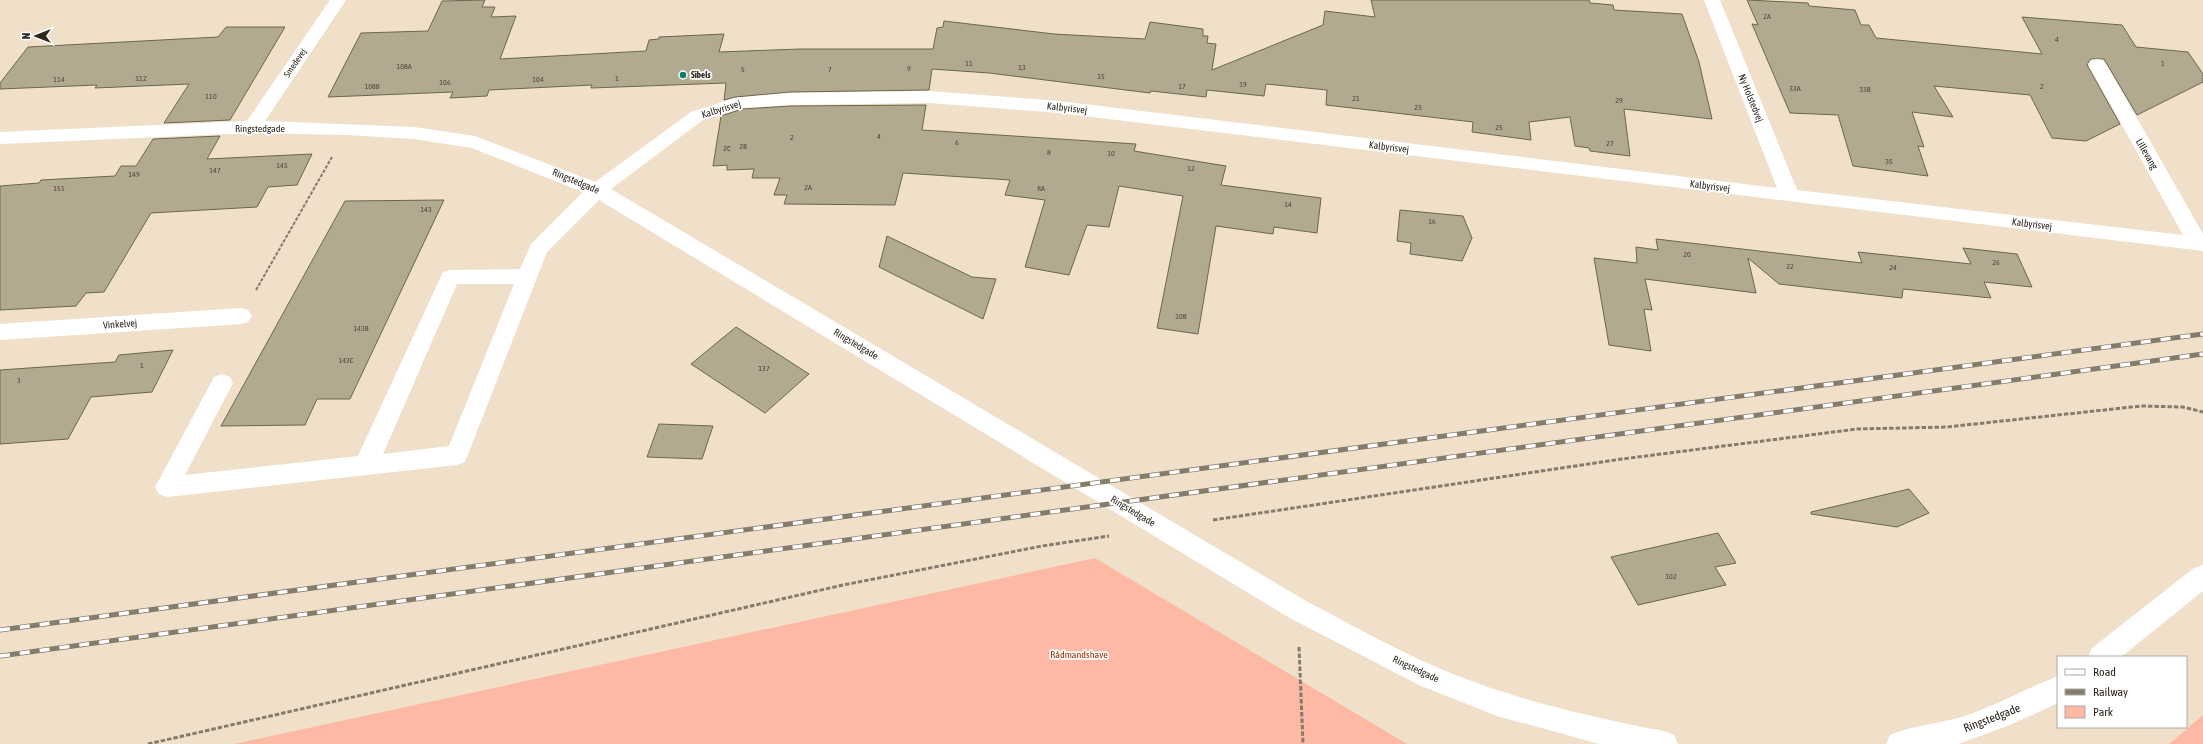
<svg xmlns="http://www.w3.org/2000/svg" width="2203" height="744" font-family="'Asap Condensed',sans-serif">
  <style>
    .green { fill: #fdb9a4 }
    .building { fill: #b1aa91; stroke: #6c664f }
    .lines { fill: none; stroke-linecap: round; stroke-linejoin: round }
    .path-far1 { stroke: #857b6c; stroke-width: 2; stroke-dasharray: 3.5 1.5; stroke-linecap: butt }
    .path { stroke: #857b6c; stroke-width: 3; stroke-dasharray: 4.5 2; stroke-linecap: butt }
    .minor { fill: #fff; fill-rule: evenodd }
    .rail-casing { stroke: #867c6c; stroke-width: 5 }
    .rail { stroke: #fff; stroke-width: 3.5; stroke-dasharray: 10; stroke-linecap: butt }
    .poi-dot { fill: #018466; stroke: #fff; stroke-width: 1.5 }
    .labels { text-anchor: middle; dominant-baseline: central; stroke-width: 3.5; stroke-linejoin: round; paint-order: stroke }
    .number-label { font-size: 8px; fill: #4d473a }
    .far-street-label { font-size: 9px; fill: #2c261d; stroke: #fff }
    .far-poi-label { font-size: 9px; font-weight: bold; fill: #2c261d; stroke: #fff; text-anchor: start }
    .street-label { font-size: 10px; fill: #2c261d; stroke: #fff }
    .park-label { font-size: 10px; fill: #902b01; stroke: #fff }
    .near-street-label { font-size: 12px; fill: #2c261d; stroke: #fff }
  </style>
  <rect width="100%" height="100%" fill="#f0e0c9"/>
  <g class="green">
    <path d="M1095 558 1407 744H234Z"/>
    <path d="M2203 715V744H2169Z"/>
  </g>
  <g class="building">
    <path d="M485 0 482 7H495L491 17 516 16 500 59 646 51 649 40 659 39V37L724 34 719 52 800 49H933L937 28 943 27 944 21 1054 34 1145 39 1150 22 1203 29V36H1208L1207 43 1216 44 1212 70 1323 25 1325 11 1375 17 1371 0H1589L1590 3 1613 5 1614 10 1682 14 1699 62 1712 119 1624 109 1630 156 1590 151 1589 148 1575 146 1570 117 1529 122 1531 140 1472 132 1473 122 1326 105 1327 90 1266 84 1264 96 1207 90 1206 97 1151 91 1150 93 989 73 932 69 929 90 790 92 735 97 724 100 726 83 591 88 592 85 489 90 487 96 450 98 453 92 328 97 361 33 428 31 442 1Z"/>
    <path d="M1747 0 1808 3 1809 6 1855 10 1861 25H1869L1876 38 2042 54 2022 17 2122 25 2136 47 2188 52 2203 74V82L2137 115 2104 59H2091L2087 65 2120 124 2086 141 2052 138 2030 95 1934 86 1953 117 1912 112 1924 147 1918 146 1928 176 1853 166 1838 115 1790 113 1752 24 1758 25Z"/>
    <path d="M226 27H285L230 120 164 123 189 84 95 88 97 85 0 89V83L28 47 218 37Z"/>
    <path d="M926 105 922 130 1136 144 1134 151 1226 166 1221 185 1321 198 1317 233 1274 227 1273 234 1216 226 1198 334 1157 328 1183 196 1119 186 1109 227 1087 225 1069 275 1025 267 1045 200 1005 195 1010 180 903 173 895 205 784 204 787 195H774L780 178H752L754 169 727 170V165L713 166 721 116 742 109 790 106Z"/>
    <path d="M220 136 207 159 312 154 297 185 268 187 257 207 151 213 104 292 86 293 76 306 0 310V186L39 183 41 180 115 176 121 166H136L153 139Z"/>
    <path d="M444 200 350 399H317L305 425 221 426 345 201Z"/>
    <path d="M1400 210 1463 216 1472 238 1462 261 1410 254 1411 243 1397 241Z"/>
    <path d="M887 236 972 277 996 279 983 319 879 267Z"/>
    <path d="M1656 239 1862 263 1858 252 1971 264 1963 248 2017 254 2032 287 1984 282 1991 298 1903 289 1902 298 1779 284 1748 258 1756 293 1645 279 1652 310 1644 309 1651 351 1609 345 1594 258 1637 263 1636 247 1658 250Z"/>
    <path d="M736 327 809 374 765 413 691 364Z"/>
    <path d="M173 350 152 392 91 397 68 439 0 444V370L115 362 119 355Z"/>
    <path d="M659 424 713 426 702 459 647 457Z"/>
    <path d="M1909 489 1929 513 1897 527 1811 514V512Z"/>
    <path d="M1718 533 1736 563 1715 567 1726 585 1638 605 1611 557Z"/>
  </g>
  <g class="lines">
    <path class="path-far1" d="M256 290 332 157"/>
    <g class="path">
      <path d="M1213 520 1622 459 1857 429 1947 427 2141 406 2183 407 2203 412"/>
      <path d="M1299 647 1303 744"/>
      <path d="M148 744 843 585 1042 546 1109 536"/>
    </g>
    <g class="minor">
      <path d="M330 0H346L265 121 414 127 475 136 595 182 691 112 735 98 790 93 929 91 1059 101 1777 188 1704 0H1720L1797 190 2183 235 2088 64 2091 60 2097 59 2103 60 2106 64 2203 234V251L1059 113 929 103 790 105 742 108 703 120 611 189 1306 601C1356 627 1406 656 1458 676 1524 702 1595 718 1664 731L1674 735 1678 744H1600L1497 716 1419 685 1288 617 599 200 547 252 465 462 457 465 167 497 159 494 155 487 159 480 214 377 222 374 230 377 233 383 185 475 358 456 443 272 450 270 520 269 531 244 583 192 472 148 414 139 348 135 252 133 0 144V132L247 121ZM457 284H514L449 446 383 454Z"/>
      <path d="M241 308 248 310 252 316 248 322 241 324 0 340V324Z"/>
      <path d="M2203 565V591L2121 657H2088L2092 648 2194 568Z"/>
      <path d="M2058 676V703L2010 725 1958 744H1886L1890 735C1913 725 1938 724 1962 717 1995 706 2025 689 2058 676Z"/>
    </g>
    <defs>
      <g id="rail">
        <path d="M0 630 2203 334"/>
        <path d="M0 656 2203 354"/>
      </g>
    </defs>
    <use href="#rail" class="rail-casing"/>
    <use href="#rail" class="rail"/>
  </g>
  <circle class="poi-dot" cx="683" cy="75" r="4"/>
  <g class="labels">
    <g class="number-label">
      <text x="1767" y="16">2A</text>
      <text x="2057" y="39">4</text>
      <text x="969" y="63">11</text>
      <text x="2163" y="63">1</text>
      <text x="404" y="66">108A</text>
      <text x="1022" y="67">13</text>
      <text x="909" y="68">9</text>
      <text x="743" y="69">5</text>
      <text x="830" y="69">7</text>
      <text x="1101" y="76">15</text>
      <text x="141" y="78">112</text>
      <text x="617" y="78">1</text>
      <text x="59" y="79">114</text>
      <text x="538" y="79">104</text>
      <text x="445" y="82">106</text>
      <text x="1243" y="84">19</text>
      <text x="372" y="86">108B</text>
      <text x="1182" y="86">17</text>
      <text x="2042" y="86">2</text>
      <text x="1795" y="88">33A</text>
      <text x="1865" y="89">33B</text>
      <text x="211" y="96">110</text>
      <text x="1356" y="98">21</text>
      <text x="1619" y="100">29</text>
      <text x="1418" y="107">23</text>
      <text x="1499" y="127">25</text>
      <text x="879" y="136">4</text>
      <text x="792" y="137">2</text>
      <text x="957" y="142">6</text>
      <text x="1610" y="143">27</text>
      <text x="743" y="146">2B</text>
      <text x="727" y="148">2C</text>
      <text x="1049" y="152">8</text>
      <text x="1111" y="153">10</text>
      <text x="1889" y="161">35</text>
      <text x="282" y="165">145</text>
      <text x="1191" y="168">12</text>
      <text x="215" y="170">147</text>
      <text x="134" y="174">149</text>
      <text x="808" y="187">2A</text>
      <text x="59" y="188">151</text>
      <text x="1041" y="188">8A</text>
      <text x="1288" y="204">14</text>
      <text x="426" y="209">143</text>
      <text x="1432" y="221">16</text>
      <text x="1687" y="254">20</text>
      <text x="1996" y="262">26</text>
      <text x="1790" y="266">22</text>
      <text x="1893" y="267">24</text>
      <text x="1181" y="316">10B</text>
      <text x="361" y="328">143B</text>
      <text x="346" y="360">143C</text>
      <text x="142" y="365">1</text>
      <text x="764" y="368">137</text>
      <text x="19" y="380">3</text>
      <text x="1671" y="576">102</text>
    </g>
    <g class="far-street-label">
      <text transform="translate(295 63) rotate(-56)">Smedevej</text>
    </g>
    <g class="far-poi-label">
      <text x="691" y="75">Sibels</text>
    </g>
    <g class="street-label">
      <text transform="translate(1751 98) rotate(68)">Ny Holstedvej</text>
      <text transform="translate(1067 108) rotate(6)">Kalbyrisvej</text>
      <text transform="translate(721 109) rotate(-17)">Kalbyrisvej</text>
      <text x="260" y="128">Ringstedgade</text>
      <text transform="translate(1389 147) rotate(7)">Kalbyrisvej</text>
      <text transform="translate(2147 154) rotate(60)">Lillevang</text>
      <text transform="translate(576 181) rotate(23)">Ringstedgade</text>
      <text transform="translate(1710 186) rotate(7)">Kalbyrisvej</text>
      <text transform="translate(2032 224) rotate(7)">Kalbyrisvej</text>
      <text transform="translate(120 324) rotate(-4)">Vinkelvej</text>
      <text transform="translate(856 344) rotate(31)">Ringstedgade</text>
      <text transform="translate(1133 511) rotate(31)">Ringstedgade</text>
      <text transform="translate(1416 669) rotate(25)">Ringstedgade</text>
    </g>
    <g class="park-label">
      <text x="1079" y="654">Rådmandshave</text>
    </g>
    <g class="near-street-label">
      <text transform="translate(1992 718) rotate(-21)">Ringstedgade</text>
    </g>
  </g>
  <rect x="2057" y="656" width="130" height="72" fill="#ffffff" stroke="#aba8a5"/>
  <rect x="2065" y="669" width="20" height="6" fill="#ffffff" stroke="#aba8a5"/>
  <text x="2093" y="676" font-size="12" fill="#2c261d">Road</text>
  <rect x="2065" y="689" width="20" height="6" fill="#867c6c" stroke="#aba8a5"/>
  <text x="2093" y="696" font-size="12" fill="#2c261d">Railway</text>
  <rect x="2065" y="706" width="20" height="12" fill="#fdb9a4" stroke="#aba8a5"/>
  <text x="2093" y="716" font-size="12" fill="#2c261d">Park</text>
  <g transform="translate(36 36) rotate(270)" stroke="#ffffff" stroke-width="3" paint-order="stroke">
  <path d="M0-3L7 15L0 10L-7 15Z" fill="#2c261d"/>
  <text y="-6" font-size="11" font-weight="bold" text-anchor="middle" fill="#2c261d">N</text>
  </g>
</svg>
